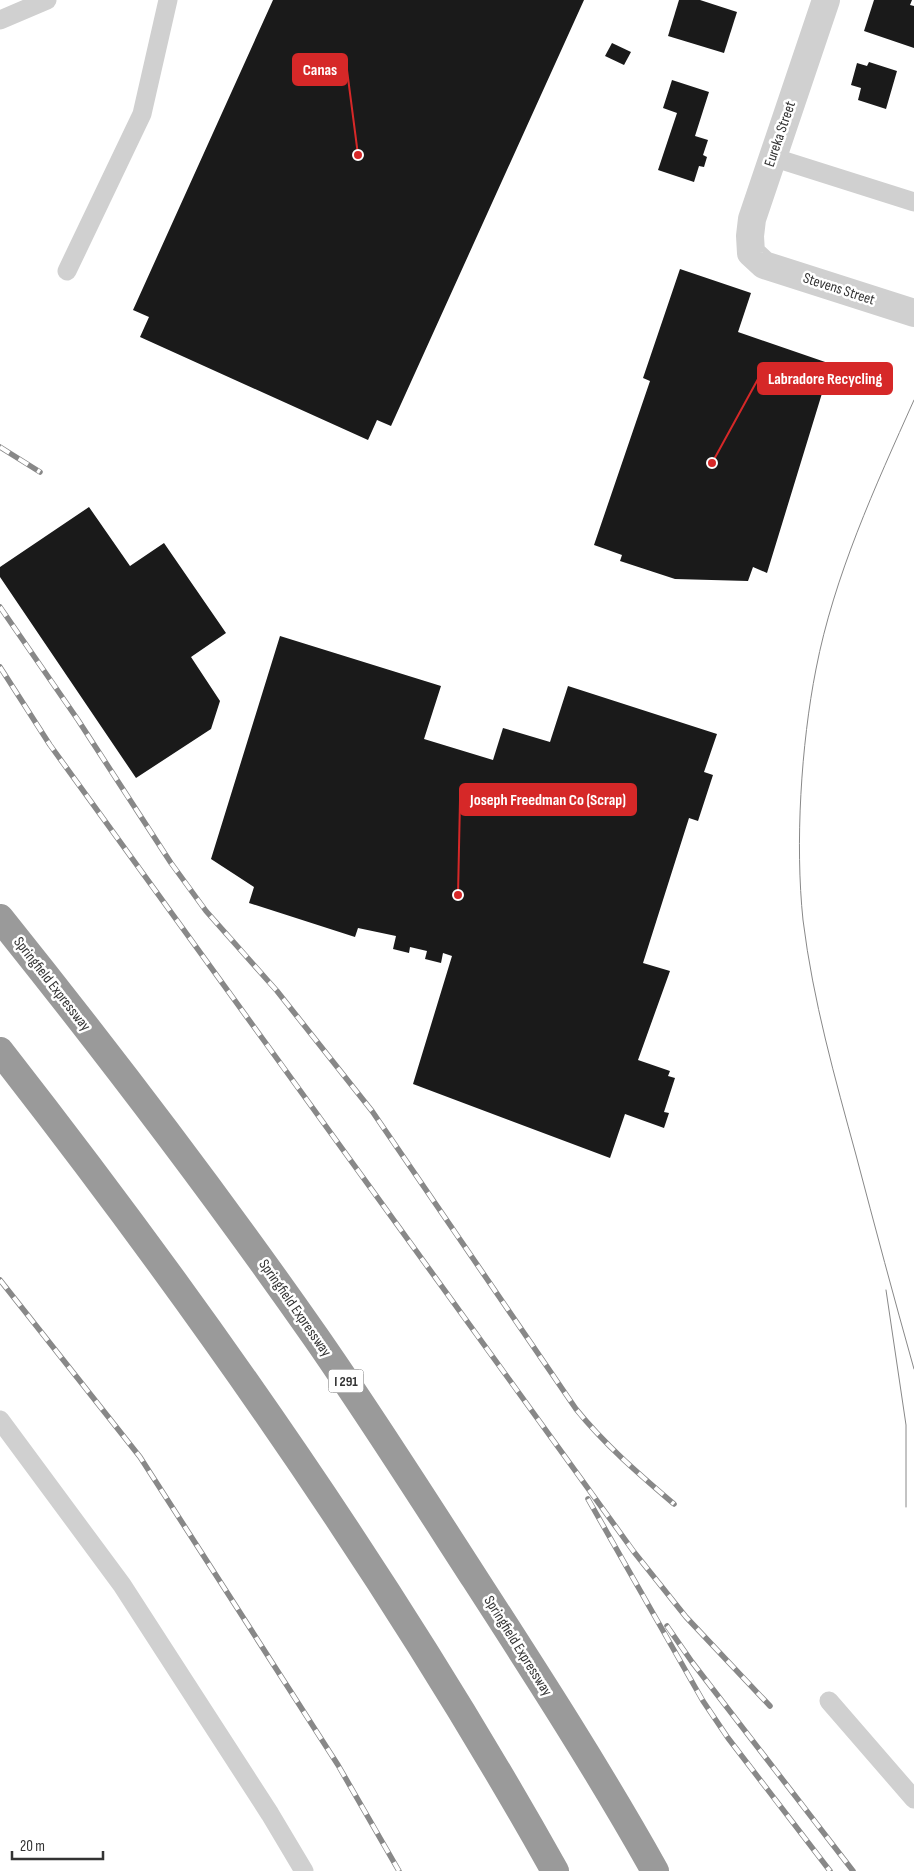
<svg xmlns="http://www.w3.org/2000/svg" width="914" height="1871" font-family="'Sofia Sans Condensed',sans-serif">
  <style>
    .building { fill: #1a1a1a }
    .lines { fill: none; stroke-linecap: round; stroke-linejoin: round }
    .service { stroke: #d0d0d0; stroke-width: 19 }
    .minor { stroke: #d0d0d0; stroke-width: 28 }
    .motorway { stroke: #9a9a9a; stroke-width: 28 }
    .tram { stroke: #888; stroke-width: 1 }
    .rail-casing { stroke: #888; stroke-width: 5.5 }
    .rail { stroke: #fff; stroke-width: 4; stroke-dasharray: 11; stroke-linecap: butt }
    .labels { text-anchor: middle; dominant-baseline: central; stroke-width: 5; stroke-linejoin: round; paint-order: stroke }
    .shield { fill: #fff; stroke: #707070; stroke-width: 1 }
    .shield-label { font-size: 14px; font-weight: bold; fill: #333 }
    .street-label { font-size: 15px; fill: #333; stroke: #fff }
    .leader { fill: none; stroke: #d62828; stroke-width: 2 }
    .callout-dot { fill: #d62828; stroke: #fff; stroke-width: 2 }
    .callout { fill: #d62828; stroke: #d62828; stroke-width: 2 }
    .callout-label { font-size: 16px; text-anchor: middle; font-weight: bold; fill: #fff }
  </style>
  <rect width="100%" height="100%" fill="#fff"/>
  <g class="building">
    <path d="M273 0H584L391 426 377 420 368 440 140 337 149 317 133 310Z"/>
    <path d="M679 0H700L737 12 724 53 668 36Z"/>
    <path d="M874 0H912L910 5 914 6V48L864 31Z"/>
    <path d="M612 43 631 52 624 65 605 56Z"/>
    <path d="M869 62 897 71 886 109 858 100 861 88 851 85 857 63 867 66Z"/>
    <path d="M672 80 709 92 695 136 708 140 703 155 707 157 704 167 699 166 694 182 658 170 677 113 663 108Z"/>
    <path d="M680 269 751 293 738 332 831 364 767 573 753 567 748 581 675 579 620 561 622 555 594 545 650 381 643 378Z"/>
    <path d="M89 507 130 566 164 543 226 633 191 657 220 701 211 729 136 778 0 577V567Z"/>
    <path d="M280 636 441 686 424 739 493 760 503 728 550 742 568 686 717 734 704 772 713 775 698 821 689 818 643 963 670 971 638 1060 670 1071 668 1076 675 1078 664 1112 669 1113 664 1128 625 1114 610 1158 413 1084 452 956 443 953 441 963 425 959 427 951 410 947 409 953 393 949 396 936 358 928 355 937 249 903 254 887 211 859Z"/>
  </g>
  <g class="lines">
    <g class="service">
      <path d="M0 20 47 0"/>
      <path d="M772 157 914 202"/>
      <path d="M67 271 142 114 168 0"/>
      <path d="M0 1420 122 1585 270 1814 304 1871"/>
      <path d="M829 1701 914 1799"/>
    </g>
    <path class="minor" d="M826 0 752 219 750 236 751 253 764 265 914 313"/>
    <g class="motorway">
      <path d="M0 918C109 1054 215 1193 315 1336 370 1415 422 1497 475 1579 537 1675 599 1771 655 1871"/>
      <path d="M0 1051C203 1311 394 1584 555 1871"/>
    </g>
    <g class="tram">
      <path d="M914 400C875 487 834 576 816 669 801 745 795 844 803 920 813 1001 835 1078 856 1155 875 1227 894 1298 914 1369"/>
      <path d="M886 1290 906 1425V1507"/>
    </g>
    <defs>
      <g id="rail">
        <path d="M0 447 40 472"/>
        <path d="M0 607 78 720 171 863 206 911 277 991 372 1111 576 1409C605 1445 639 1474 674 1504"/>
        <path d="M0 667 50 745 634 1552 686 1617 770 1706"/>
        <path d="M0 1280 140 1457 338 1765 399 1871"/>
        <path d="M588 1499 703 1701 728 1738 830 1871"/>
        <path d="M667 1626 692 1662 853 1871"/>
      </g>
    </defs>
    <use href="#rail" class="rail-casing"/>
    <use href="#rail" class="rail"/>
  </g>
  <g class="labels">
    <rect class="shield" x="328.5" y="1369.5" width="35" height="23" rx="4"/>
    <g class="shield-label">
      <text x="346" y="1381">I 291</text>
    </g>
    <g class="street-label">
      <text transform="translate(780 134) rotate(-71)">Eureka Street</text>
      <text transform="translate(839 289) rotate(18)">Stevens Street</text>
      <text transform="translate(52 984) rotate(52)">Springfield Expressway</text>
      <text transform="translate(295 1308) rotate(55)">Springfield Expressway</text>
      <text transform="translate(518 1646) rotate(58)">Springfield Expressway</text>
    </g>
  </g>
  <path class="leader" d="M358 155L347 70M712 463L758 379M458 895L460 800"/>
  <g class="callout-dot">
    <circle cx="358" cy="155" r="5"/>
    <circle cx="712" cy="463" r="5"/>
    <circle cx="458" cy="895" r="5"/>
  </g>
  <g class="callout">
    <rect x="293" y="54" width="54" height="31" rx="5"/>
    <rect x="758" y="363" width="134" height="31" rx="5"/>
    <rect x="460" y="784" width="176" height="31" rx="5"/>
  </g>
  <g class="callout-label">
    <text x="320" y="75">Canas</text>
    <text x="825" y="384">Labradore Recycling</text>
    <text x="548" y="805">Joseph Freedman Co (Scrap)</text>
  </g>
  <path d="M12 1851v8h91v-8" fill="none" stroke="#333333" stroke-width="2.5"/>
  <text x="20" y="1851" font-size="15" fill="#333333" stroke="#ffffff" stroke-width="4" paint-order="stroke">20 m</text>
</svg>
